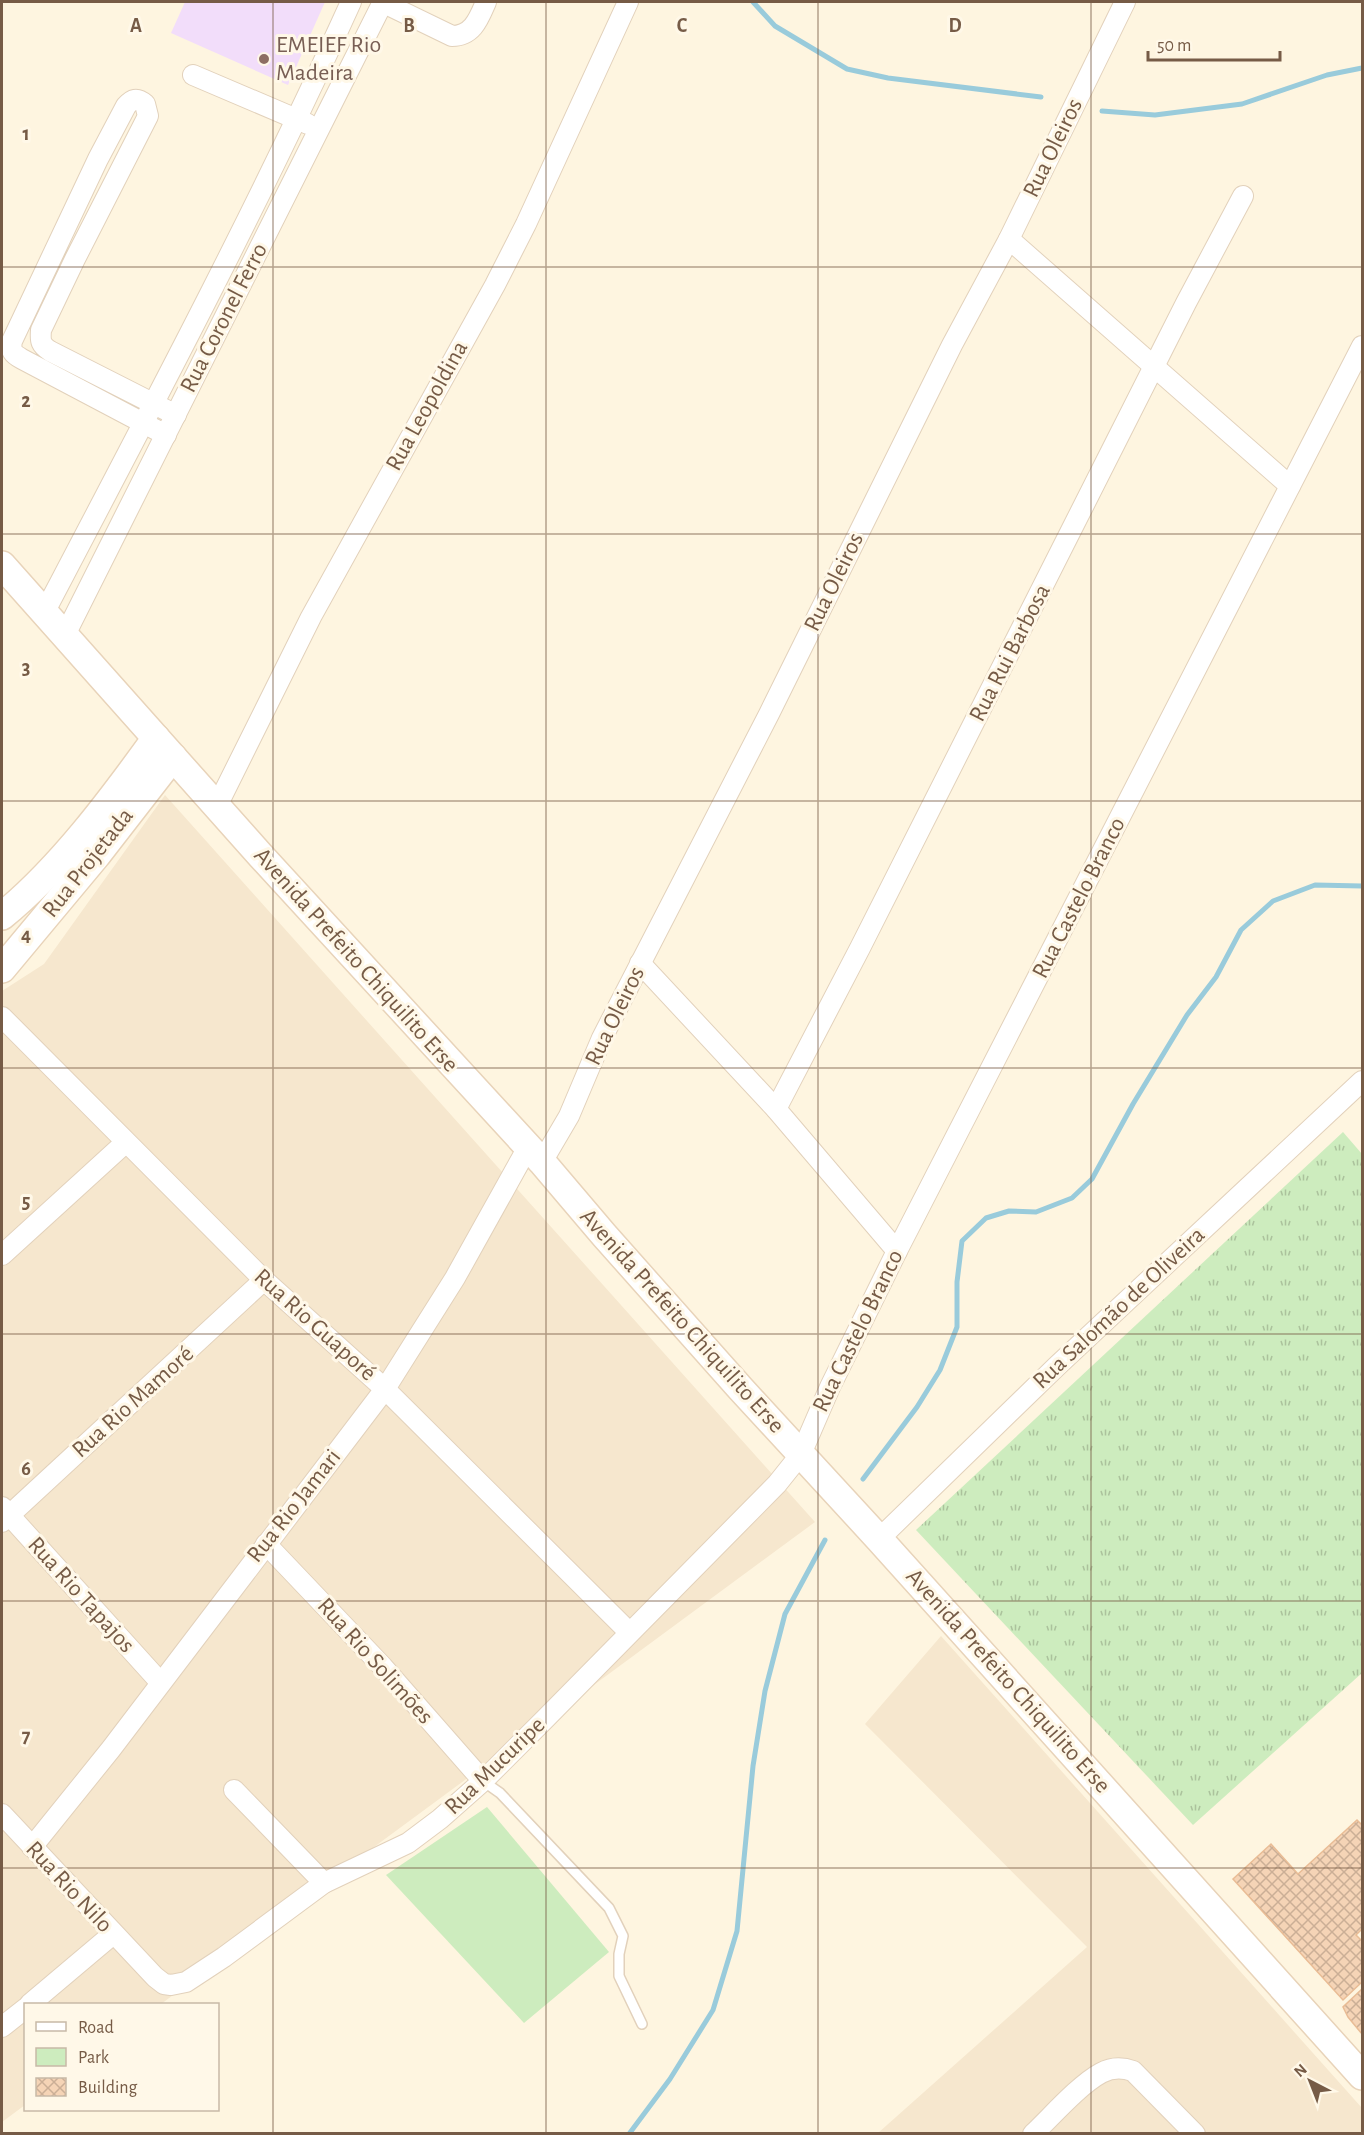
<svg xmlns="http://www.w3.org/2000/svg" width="1364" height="2135" font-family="'Alegreya Sans',sans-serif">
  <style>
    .residential { fill: #f6e7ce }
    .education { fill: #f2ddfa }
    .grass { fill: url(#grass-tufts) }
    .park { fill: #cdecbe }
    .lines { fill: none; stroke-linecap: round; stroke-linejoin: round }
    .stream { stroke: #99cbdb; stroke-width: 5 }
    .building { fill: url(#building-cross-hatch); stroke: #e9bc95; stroke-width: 1.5 }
    .lane-casing { stroke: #e2d1bb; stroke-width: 12 }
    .street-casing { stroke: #e2d1bb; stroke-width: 22 }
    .secondary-casing { stroke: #e8d3b9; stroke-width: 30 }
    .lane { stroke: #fff; stroke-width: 9 }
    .street { stroke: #fff; stroke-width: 20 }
    .secondary { stroke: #fff; stroke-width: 27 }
    .grid { fill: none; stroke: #765b46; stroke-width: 1.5; stroke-opacity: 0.55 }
    .education-dot { fill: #8d6e63; stroke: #fff8e8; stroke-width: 2 }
    .labels { text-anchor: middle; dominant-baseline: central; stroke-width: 6; stroke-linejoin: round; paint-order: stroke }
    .education-label { font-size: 24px; fill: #785e54; stroke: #fff8e8; text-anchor: start }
    .street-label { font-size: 24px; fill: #765b46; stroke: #fff8e8 }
    .grid-label { font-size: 20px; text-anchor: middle; font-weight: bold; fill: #765b46; stroke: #fff8e8; stroke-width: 6; stroke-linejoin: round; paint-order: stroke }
  </style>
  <defs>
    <pattern id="grass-tufts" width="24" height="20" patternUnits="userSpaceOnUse" patternTransform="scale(1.5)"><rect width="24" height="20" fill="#cdecbe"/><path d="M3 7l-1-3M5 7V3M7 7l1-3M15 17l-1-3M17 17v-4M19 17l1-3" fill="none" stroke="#abc29c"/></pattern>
    <pattern id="building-cross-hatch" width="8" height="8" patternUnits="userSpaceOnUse" patternTransform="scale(1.5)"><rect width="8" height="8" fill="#f5d4b6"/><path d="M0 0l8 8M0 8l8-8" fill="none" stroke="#cbaf96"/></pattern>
  </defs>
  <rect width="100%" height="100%" fill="#fef5e0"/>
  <g class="residential">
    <path d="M165 795 815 1522 161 2004H26L25 2105 2 2122V991L44 964Z"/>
    <path d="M941 1636 1362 2108V2133H878L1087 1947 865 1724Z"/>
  </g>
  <path class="education" d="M185 2H325L288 85 171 33Z"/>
  <path class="grass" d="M1343 1132 1362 1154V1673L1193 1825 916 1530Z"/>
  <path class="park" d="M487 1807 609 1952 524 2023 386 1875Z"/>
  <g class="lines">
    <g class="stream">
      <path d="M753 2 775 26 847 69 888 78 1041 97"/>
      <path d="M1102 111 1155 115 1242 104 1327 75 1362 68"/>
      <path d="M863 1479 917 1407 940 1370 957 1327V1282L962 1241 986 1218 1009 1211 1036 1212 1072 1198 1092 1179 1133 1104 1187 1015 1216 977 1241 930 1273 901 1315 885 1362 886"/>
      <path d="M629 2134 670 2079 713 2010 737 1931 753 1766 765 1691 785 1614 825 1540"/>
    </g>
  </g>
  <g class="building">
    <path d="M1357 1820 1362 1825V1929L1356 1935 1362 1941V1982L1343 2000 1233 1879 1271 1844 1298 1874Z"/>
    <path d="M1362 1989V2034L1348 2017 1343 2007Z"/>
  </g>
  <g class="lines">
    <defs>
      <path id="lane" d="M483 1781 500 1793 609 1908 623 1936 619 1954V1976L642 2024"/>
      <g id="street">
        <path d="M382 2 452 36C473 36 479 18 486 2"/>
        <path d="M193 75 308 124"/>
        <path d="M1009 239 1290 486"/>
        <path d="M166 435 22 359C13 354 10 351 12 341L98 159 126 106C132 99 137 97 145 104L148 116 75 259 41 330C40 342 41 345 50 351L176 415"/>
        <path d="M44 613C150 411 257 209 351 2"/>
        <path d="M65 635 383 2"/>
        <path d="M217 806 311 617 495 285 526 224 628 2"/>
        <path d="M640 963 776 1109 897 1251"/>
        <path d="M2 1017 264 1280 385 1389 629 1632"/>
        <path d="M776 1109 860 948 1186 303 1243 196"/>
        <path d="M542 1162 569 1116 602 1038 769 714 952 345 1009 239 1125 2"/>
        <path d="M2 1255 125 1143"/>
        <path d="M2 1507 160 1682"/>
        <path d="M2 1522 264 1280"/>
        <path d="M879 1539 1057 1366 1362 1081"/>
        <path d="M266 1544 383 1667 483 1781"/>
        <path d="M234 1790 324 1883"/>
        <path d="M2 1814 155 1977 164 1984 171 1985 186 1982 224 1957 324 1883 408 1843 440 1819 483 1781 544 1720 777 1484 801 1454 830 1387 897 1251 1362 346"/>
        <path d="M32 1847 111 1749 385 1389 455 1278 528 1147"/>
        <path d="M30 2004 113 1934"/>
        <path d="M2 2027 26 2008"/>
        <path d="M1033 2134C1052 2116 1079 2085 1101 2073 1112 2067 1122 2067 1133 2071L1195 2134"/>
      </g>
      <g id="secondary">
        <path d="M2 565 261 856 542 1162 604 1235 740 1388 879 1539 1362 2076"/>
        <path d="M2 916C60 869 112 799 156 738"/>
        <path d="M2 969 97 855 173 757"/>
      </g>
    </defs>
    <use href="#lane" class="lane-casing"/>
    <use href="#street" class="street-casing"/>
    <use href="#secondary" class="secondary-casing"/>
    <use href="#lane" class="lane"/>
    <use href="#street" class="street"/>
    <use href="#secondary" class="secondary"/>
  </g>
  <path class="grid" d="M273 2V2134M546 2V2134M818 2V2134M1091 2V2134M2 267H1362M2 534H1362M2 801H1362M2 1068H1362M2 1334H1362M2 1601H1362M2 1868H1362"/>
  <circle class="education-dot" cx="264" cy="59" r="6"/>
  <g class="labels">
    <g class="education-label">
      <text x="276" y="45">EMEIEF Rio<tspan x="276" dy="28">Madeira</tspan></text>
    </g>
    <g class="street-label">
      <text transform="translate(1053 148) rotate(-64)">Rua Oleiros</text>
      <text transform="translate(224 318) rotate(-63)">Rua Coronel Ferro</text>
      <text transform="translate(427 406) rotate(-61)">Rua Leopoldina</text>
      <text transform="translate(834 582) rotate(-64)">Rua Oleiros</text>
      <text transform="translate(1010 653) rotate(-63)">Rua Rui Barbosa</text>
      <text transform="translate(88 863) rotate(-52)">Rua Projetada</text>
      <text transform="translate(1079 898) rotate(-63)">Rua Castelo Branco</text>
      <text transform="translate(356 960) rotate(48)">Avenida Prefeito Chiquilito Erse</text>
      <text transform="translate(615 1016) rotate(-64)">Rua Oleiros</text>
      <text transform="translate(1119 1308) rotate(-43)">Rua Salomão de Oliveira</text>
      <text transform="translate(682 1321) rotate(48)">Avenida Prefeito Chiquilito Erse</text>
      <text transform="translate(315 1325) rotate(42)">Rua Rio Guaporé</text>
      <text transform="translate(858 1331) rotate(-64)">Rua Castelo Branco</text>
      <text transform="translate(133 1402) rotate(-42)">Rua Rio Mamoré</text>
      <text transform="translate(294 1506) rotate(-52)">Rua Rio Jamari</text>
      <text transform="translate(81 1595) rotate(48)">Rua Rio Tapajos</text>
      <text transform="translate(375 1661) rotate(48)">Rua Rio Solimões</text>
      <text transform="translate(1008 1681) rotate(48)">Avenida Prefeito Chiquilito Erse</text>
      <text transform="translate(495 1766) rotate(-44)">Rua Mucuripe</text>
      <text transform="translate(69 1887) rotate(47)">Rua Rio Nilo</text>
    </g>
  </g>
  <g class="grid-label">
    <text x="136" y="32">A</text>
    <text x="409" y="32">B</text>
    <text x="682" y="32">C</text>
    <text x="955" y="32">D</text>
    <text x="26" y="140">1</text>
    <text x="26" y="407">2</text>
    <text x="26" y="674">3</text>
    <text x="26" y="941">4</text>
    <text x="26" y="1208">5</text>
    <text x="26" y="1475">6</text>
    <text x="26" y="1742">7</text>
  </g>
  <rect width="1364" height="2135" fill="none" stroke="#765b46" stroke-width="6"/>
  <rect x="24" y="2003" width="195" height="108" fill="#fff8e8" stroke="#c8b9a7" stroke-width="1.5"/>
  <rect x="36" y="2022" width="30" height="9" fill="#ffffff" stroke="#c8b9a7" stroke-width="1.5"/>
  <text x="78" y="2033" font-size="18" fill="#765b46">Road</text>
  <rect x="36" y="2048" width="30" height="18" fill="#cdecbe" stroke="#c8b9a7" stroke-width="1.5"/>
  <text x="78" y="2063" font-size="18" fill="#765b46">Park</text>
  <rect x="36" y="2078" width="30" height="18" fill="url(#building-cross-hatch)" stroke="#c8b9a7" stroke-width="1.5"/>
  <text x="78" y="2093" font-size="18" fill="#765b46">Building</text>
  <g transform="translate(1310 2081) rotate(318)" stroke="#fff8e8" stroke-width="4.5" paint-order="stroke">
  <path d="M0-4.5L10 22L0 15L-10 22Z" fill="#765b46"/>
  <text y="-9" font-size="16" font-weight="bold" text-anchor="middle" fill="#765b46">N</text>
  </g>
  <path d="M1148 51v9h132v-9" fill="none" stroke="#765b46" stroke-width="3"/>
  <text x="1157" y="51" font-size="18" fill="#765b46" stroke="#fff8e8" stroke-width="4.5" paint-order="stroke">50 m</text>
</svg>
